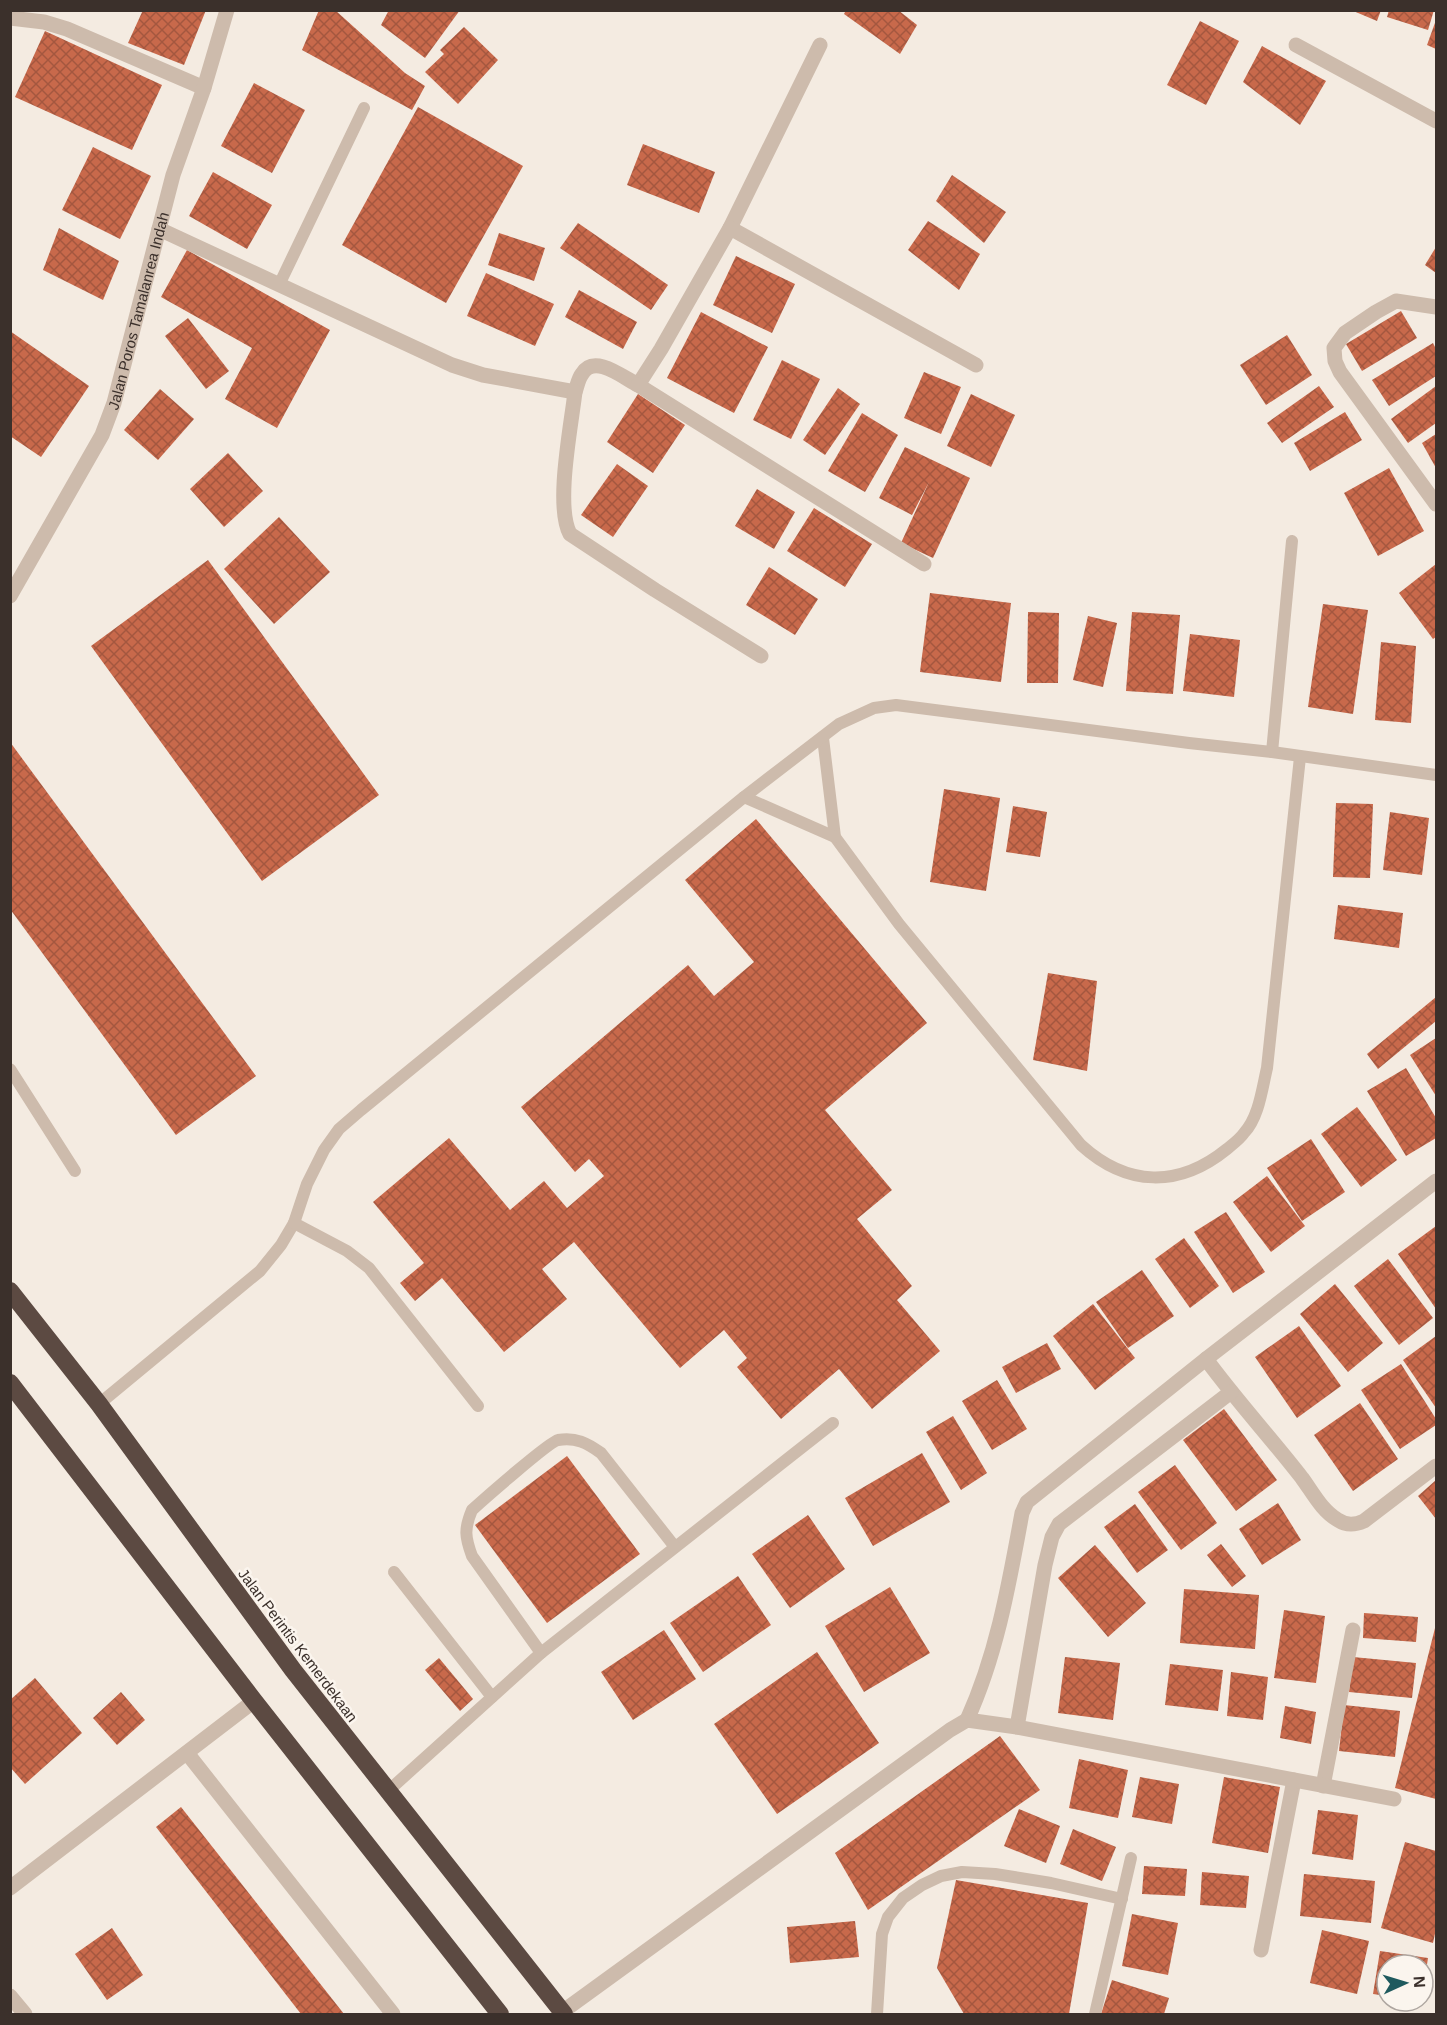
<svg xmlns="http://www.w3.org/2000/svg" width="1447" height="2025" font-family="Helvetica,sans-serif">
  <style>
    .building { fill: url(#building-cross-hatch) }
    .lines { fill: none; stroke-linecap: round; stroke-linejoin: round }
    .lane { stroke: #cdbbac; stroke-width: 12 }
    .street { stroke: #cdbbac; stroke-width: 15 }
    .highway { stroke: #5c4a42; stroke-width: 18 }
    .labels { text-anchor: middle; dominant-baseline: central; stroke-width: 5; stroke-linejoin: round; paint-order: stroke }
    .street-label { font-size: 15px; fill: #3b302b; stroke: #fbf5ee }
  </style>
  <defs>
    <pattern id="building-cross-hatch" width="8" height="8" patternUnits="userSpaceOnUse" patternTransform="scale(1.5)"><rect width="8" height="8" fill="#c8694b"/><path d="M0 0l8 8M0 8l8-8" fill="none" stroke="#a4573f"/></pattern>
  </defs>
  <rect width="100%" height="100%" fill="#f4ebe1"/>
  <g class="building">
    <path d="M143 10H206L184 65 128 43Z"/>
    <path d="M319 10H335L405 73 425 86 412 110 302 50Z"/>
    <path d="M389 10H460L425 58 381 25Z"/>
    <path d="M846 10H898L917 25 900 54 844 14Z"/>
    <path d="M1351 10H1381L1377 21Z"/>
    <path d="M1389 10H1434L1428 30 1387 17Z"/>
    <path d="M1436 20V49L1427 45Z"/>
    <path d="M1200 21 1239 41 1206 105 1167 85Z"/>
    <path d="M464 27 498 60 458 104 425 72 444 54 440 50Z"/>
    <path d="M45 31 162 85 132 150 15 97Z"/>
    <path d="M1262 46 1326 81 1300 125 1243 82Z"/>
    <path d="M254 83 305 110 272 173 221 146Z"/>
    <path d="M418 107 523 166 446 303 342 245Z"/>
    <path d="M643 144 715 172 699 213 627 185Z"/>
    <path d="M93 147 151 176 120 239 62 210Z"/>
    <path d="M213 172 272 205 247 249 189 216Z"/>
    <path d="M952 175 1006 212 984 243 936 201Z"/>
    <path d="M928 221 980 254 959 290 908 250Z"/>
    <path d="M578 223 668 285 651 310 560 248Z"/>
    <path d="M59 228 119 261 103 300 43 270Z"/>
    <path d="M499 233 545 248 534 281 488 265Z"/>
    <path d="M1436 247V273L1425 265Z"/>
    <path d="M187 250 330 330 277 428 225 399 252 348 161 297Z"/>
    <path d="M736 256 795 284 772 333 713 305Z"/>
    <path d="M486 273 554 304 535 346 467 316Z"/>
    <path d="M579 290 637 322 623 349 565 317Z"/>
    <path d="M1401 311 1417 338 1362 371 1346 344Z"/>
    <path d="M701 312 768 347 734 413 667 378Z"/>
    <path d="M188 318 229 371 206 389 165 336Z"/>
    <path d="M10 331 89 386 41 457 10 436Z"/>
    <path d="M1287 335 1312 375 1266 405 1240 365Z"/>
    <path d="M1433 343 1436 349V376L1389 406 1372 380Z"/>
    <path d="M782 360 820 379 791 439 753 420Z"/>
    <path d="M924 372 961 387 941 434 904 418Z"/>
    <path d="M1319 386 1334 407 1282 443 1267 423Z"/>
    <path d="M1436 386V423L1408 443 1391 419Z"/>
    <path d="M838 388 860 404 825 455 803 440Z"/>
    <path d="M160 389 194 419 158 460 124 430Z"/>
    <path d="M638 394 685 425 653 473 607 442Z"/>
    <path d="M971 394 1015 415 991 467 947 446Z"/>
    <path d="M1345 412 1362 440 1310 471 1294 443Z"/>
    <path d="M862 413 898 435 865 492 828 471Z"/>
    <path d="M1436 434V468L1422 443Z"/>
    <path d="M905 447 970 478 933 558 901 543 929 482 912 515 879 498Z"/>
    <path d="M228 453 263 491 224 527 190 489Z"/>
    <path d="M617 464 648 486 613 537 581 515Z"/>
    <path d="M1389 468 1424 531 1378 556 1344 493Z"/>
    <path d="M757 489 795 512 774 549 735 526Z"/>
    <path d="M814 508 872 544 845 587 787 551Z"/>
    <path d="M279 517 330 572 274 624 224 569Z"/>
    <path d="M208 560 379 795 262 881 91 646Z"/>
    <path d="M1436 564V637L1433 639 1399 593Z"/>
    <path d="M769 567 818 599 795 635 746 605Z"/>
    <path d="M930 593 1011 603 1001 682 920 672Z"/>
    <path d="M1323 604 1368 610 1353 714 1308 707Z"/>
    <path d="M1028 612 1059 613 1058 683H1027Z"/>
    <path d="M1132 612 1180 615 1173 694 1126 691Z"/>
    <path d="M1088 616 1117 623 1103 687 1073 680Z"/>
    <path d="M1190 634 1240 640 1234 697 1183 691Z"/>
    <path d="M1381 642 1416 646 1411 723 1375 720Z"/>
    <path d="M10 742 256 1076 176 1135 10 909Z"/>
    <path d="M944 789 1000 798 986 891 930 882Z"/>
    <path d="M1336 803 1373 804 1370 878 1333 877Z"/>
    <path d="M1013 806 1047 812 1040 857 1006 852Z"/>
    <path d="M1390 812 1429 818 1422 875 1383 870Z"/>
    <path d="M756 819 927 1023 825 1110 892 1190 857 1219 912 1286 897 1300 940 1351 872 1409 839 1369 781 1419 737 1367 747 1358 724 1330 680 1368 574 1242 542 1269 567 1299 504 1352 442 1278 415 1301 400 1283 424 1263 373 1202 449 1138 510 1210 544 1181 567 1208 604 1176 589 1159 575 1172 521 1107 688 965 714 996 754 962 685 880Z"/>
    <path d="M1338 905 1403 913 1399 948 1334 939Z"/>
    <path d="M1048 973 1097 981 1087 1071 1033 1060Z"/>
    <path d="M1436 997V1021L1378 1069 1367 1054Z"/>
    <path d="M1436 1038V1096L1410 1055Z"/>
    <path d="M1406 1068 1436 1118V1138L1406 1156 1367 1091Z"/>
    <path d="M1357 1107 1397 1160 1361 1187 1321 1134Z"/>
    <path d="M1311 1139 1345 1192 1302 1221 1267 1168Z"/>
    <path d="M1267 1176 1305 1226 1271 1252 1233 1202Z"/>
    <path d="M1226 1212 1265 1272 1233 1293 1194 1232Z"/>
    <path d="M1436 1226V1309L1398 1254Z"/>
    <path d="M1184 1238 1219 1286 1190 1308 1155 1259Z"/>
    <path d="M1388 1259 1433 1318 1399 1345 1354 1286Z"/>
    <path d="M1142 1270 1174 1316 1128 1348 1096 1302Z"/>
    <path d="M1335 1284 1383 1343 1348 1372 1300 1314Z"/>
    <path d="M1093 1304 1135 1358 1095 1390 1053 1336Z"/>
    <path d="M1299 1326 1341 1386 1297 1418 1255 1357Z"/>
    <path d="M1436 1336V1408L1403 1360Z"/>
    <path d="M1047 1343 1061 1369 1016 1393 1002 1367Z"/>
    <path d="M1401 1364 1436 1419V1425L1400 1449 1361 1390Z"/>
    <path d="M997 1380 1027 1429 992 1450 962 1401Z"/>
    <path d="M1360 1403 1398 1459 1353 1491 1314 1435Z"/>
    <path d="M1224 1409 1277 1480 1236 1511 1183 1440Z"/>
    <path d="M953 1416 987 1473 961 1490 926 1432Z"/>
    <path d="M922 1453 950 1502 873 1546 845 1498Z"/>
    <path d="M567 1456 640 1554 547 1623 475 1525Z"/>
    <path d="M1175 1465 1217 1523 1181 1550 1138 1492Z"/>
    <path d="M1436 1480V1519L1418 1496Z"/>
    <path d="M1278 1503 1301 1540 1262 1565 1239 1529Z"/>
    <path d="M1135 1504 1168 1550 1137 1573 1104 1527Z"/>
    <path d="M808 1515 845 1569 790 1608 752 1554Z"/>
    <path d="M1221 1544 1246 1576 1232 1587 1207 1555Z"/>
    <path d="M1095 1545 1146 1603 1108 1637 1058 1578Z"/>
    <path d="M738 1576 771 1625 703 1672 670 1623Z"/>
    <path d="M890 1587 930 1653 864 1692 825 1626Z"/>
    <path d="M1184 1589 1259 1595 1255 1649 1180 1643Z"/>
    <path d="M1284 1610 1325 1616 1316 1683 1274 1678Z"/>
    <path d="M1364 1613 1418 1617 1416 1642 1363 1638Z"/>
    <path d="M1436 1624V1799L1395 1788Z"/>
    <path d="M664 1630 696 1679 633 1720 601 1672Z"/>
    <path d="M817 1652 879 1743 777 1814 714 1724Z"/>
    <path d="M1065 1657 1120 1663 1113 1720 1058 1713Z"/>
    <path d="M1353 1657 1416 1663 1412 1698 1349 1692Z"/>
    <path d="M439 1658 473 1699 460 1711 425 1670Z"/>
    <path d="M1170 1664 1223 1670 1218 1711 1165 1705Z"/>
    <path d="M1231 1672 1268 1677 1263 1720 1227 1716Z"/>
    <path d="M35 1678 82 1733 25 1784 10 1767V1700Z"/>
    <path d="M121 1692 145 1720 117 1745 93 1718Z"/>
    <path d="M1344 1705 1400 1711 1395 1757 1339 1751Z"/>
    <path d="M1285 1706 1316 1712 1311 1744 1280 1738Z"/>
    <path d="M1000 1736 1040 1790 868 1910 835 1853Z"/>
    <path d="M1079 1759 1128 1770 1118 1818 1069 1808Z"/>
    <path d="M1140 1777 1179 1784 1172 1824 1132 1817Z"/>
    <path d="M1224 1777 1280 1787 1268 1853 1212 1843Z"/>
    <path d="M181 1807 344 2014H301L156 1827Z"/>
    <path d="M1019 1809 1060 1826 1046 1863 1004 1846Z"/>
    <path d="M1318 1810 1358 1815 1353 1860 1312 1854Z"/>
    <path d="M1073 1829 1116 1847 1102 1881 1060 1864Z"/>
    <path d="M1405 1842 1436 1851V1929L1433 1943 1381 1928Z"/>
    <path d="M1144 1866 1187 1869 1185 1896 1142 1894Z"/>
    <path d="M1202 1872 1249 1876 1246 1908 1200 1905Z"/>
    <path d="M1304 1874 1375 1881 1371 1923 1300 1916Z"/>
    <path d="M956 1880 1088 1903 1069 2014H964L937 1968Z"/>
    <path d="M1132 1914 1178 1923 1168 1975 1122 1966Z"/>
    <path d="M855 1921 859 1957 790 1963 787 1927Z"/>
    <path d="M112 1928 143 1975 107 2000 75 1954Z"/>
    <path d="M1322 1930 1369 1941 1357 1994 1310 1983Z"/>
    <path d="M1380 1951 1428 1958 1424 1984 1423 1965H1387V1996L1373 1994Z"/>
    <path d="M1112 1980 1169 1998 1164 2014H1101Z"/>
  </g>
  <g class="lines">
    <g class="lane">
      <path d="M279 285 364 108"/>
      <path d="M823 738 835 837 899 924 1081 1145C1127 1187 1179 1188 1227 1149 1233 1144 1240 1139 1244 1133 1259 1117 1262 1089 1267 1068L1300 757"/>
      <path d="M1272 752 1292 541"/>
      <path d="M744 797 835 837"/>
      <path d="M10 1069 75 1171"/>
      <path d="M99 1404 260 1271 281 1245 294 1223"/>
      <path d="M478 1406 369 1268 347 1251 294 1223 307 1184 324 1150 339 1129 361 1110 744 797 839 724 874 708 896 705 1189 743 1272 752 1436 775"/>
      <path d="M394 1572 492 1697"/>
      <path d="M541 1653 833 1423"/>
      <path d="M387 1792 541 1653 472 1556C465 1537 464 1529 472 1510 484 1499 549 1442 558 1440 576 1437 587 1443 601 1453L675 1547"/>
      <path d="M877 2014 882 1934 888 1917 903 1898 922 1885 941 1876 962 1872 995 1874 1051 1883 1122 1899"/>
      <path d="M1095 2014 1131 1858"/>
    </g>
    <g class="street">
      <path d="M10 18 44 22 67 29 204 88"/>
      <path d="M1296 45 1436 121"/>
      <path d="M730 228 820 45"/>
      <path d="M159 229 452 365 483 375 575 392C577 387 578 379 582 374 594 353 624 378 638 385L661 349 730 228 976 365"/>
      <path d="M1436 307 1396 301 1376 312 1345 333 1334 348 1335 361 1340 372 1436 504"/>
      <path d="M638 385 924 564"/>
      <path d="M575 392C571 427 555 506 570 534L655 590 761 656"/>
      <path id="s1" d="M10 596 102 435 114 403 173 175 204 88 227 10"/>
      <path d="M1206 1359C1236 1400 1271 1438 1302 1478 1313 1493 1322 1511 1338 1520 1347 1526 1355 1525 1364 1521L1436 1466"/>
      <path d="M967 1720C997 1654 1009 1584 1022 1513L1027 1502 1206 1359 1436 1181"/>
      <path d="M1017 1727 1045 1565 1052 1537 1059 1524 1231 1392"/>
      <path d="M187 1753 393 2014"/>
      <path d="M1323 1786 1353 1630"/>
      <path d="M10 1888 254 1701"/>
      <path d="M1261 1950 1294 1780"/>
      <path d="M10 1996 25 2014"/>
      <path d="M562 2012 950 1730 967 1720 1017 1727 1394 1799"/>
    </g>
    <g class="highway">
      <path d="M10 1291 99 1404 293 1670 564 2014"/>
      <path d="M10 1383 254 1701 500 2014"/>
    </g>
  </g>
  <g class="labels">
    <g class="street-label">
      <text stroke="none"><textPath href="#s1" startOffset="315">Jalan Poros Tamalanrea Indah</textPath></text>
      <text transform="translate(298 1645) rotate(53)">Jalan Perintis Kemerdekaan</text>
    </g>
  </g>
  <rect width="1447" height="2025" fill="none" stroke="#3b302b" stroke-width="24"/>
  <g transform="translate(1405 1983) rotate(86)"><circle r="28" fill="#fbf5ee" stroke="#aea6a0" stroke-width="1.5"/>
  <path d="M0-4.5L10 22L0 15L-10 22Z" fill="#1f5a5e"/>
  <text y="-9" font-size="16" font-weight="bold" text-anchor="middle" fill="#3b302b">N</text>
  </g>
</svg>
